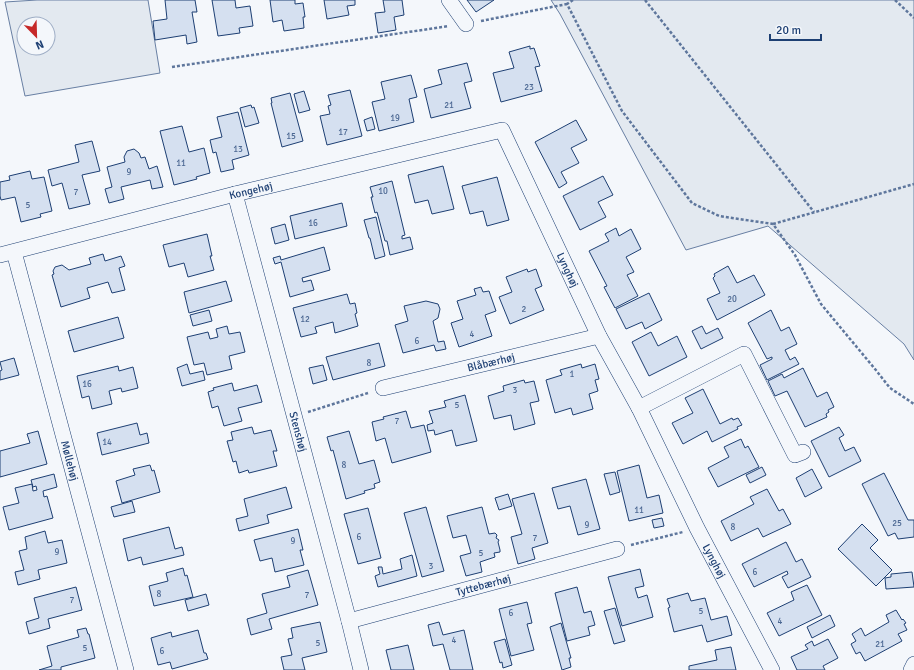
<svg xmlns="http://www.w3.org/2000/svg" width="914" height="670" font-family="Signika,sans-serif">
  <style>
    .green { fill: #e3e9f0; stroke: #687fa3; fill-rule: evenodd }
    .building { fill: #d5e0f0; stroke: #1d3f73 }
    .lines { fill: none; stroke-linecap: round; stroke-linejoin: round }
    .street-casing { stroke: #1d3f73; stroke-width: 16 }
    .path { stroke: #5e769c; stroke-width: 2.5; stroke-dasharray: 3 2; stroke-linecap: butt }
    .street { stroke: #f4f7fb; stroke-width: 15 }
    .labels { text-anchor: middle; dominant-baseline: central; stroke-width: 3; stroke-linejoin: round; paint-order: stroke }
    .number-label { font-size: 9px; fill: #4b6792 }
    .street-label { font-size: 11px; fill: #1d3f73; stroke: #f4f7fb }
  </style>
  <rect width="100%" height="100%" fill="#f4f7fb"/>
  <g class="green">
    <path d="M37 0H148L160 73 25 96 5 2ZM24 24H48V48H24Z"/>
    <path d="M551 0H914V360L904 344 768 226 686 250 560 14Z"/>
  </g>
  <g class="building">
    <path d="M165 0H195L197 12H192L197 42 187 44 186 35 155 40 153 21 167 19Z"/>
    <path d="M212 0H235L236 8 250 6 253 26 239 28 240 33 218 36Z"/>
    <path d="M270 0H295V4L303 3 305 17H303L304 28 284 31 282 20 273 22Z"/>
    <path d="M324 0H355V5L347 6 349 15 327 19Z"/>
    <path d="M383 0H402L404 15 394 17 396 30 378 33 375 13 385 12Z"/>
    <path d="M467 0H494L476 12Z"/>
    <path d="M530 46V49L534 48 540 66 535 67 542 91 501 102 493 73 514 68 509 52Z"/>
    <path d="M467 63 472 81 464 83 471 108 431 118 424 89 442 84 438 70Z"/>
    <path d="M411 75 417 97 409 99 414 122 379 131 372 102 385 99 381 82Z"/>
    <path d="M350 90 362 136 327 145 320 116 330 114 328 106 331 105 328 95Z"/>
    <path d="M304 91 310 110 299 113 294 94Z"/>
    <path d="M290 93 303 141 282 147 271 103H272L271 98Z"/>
    <path d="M251 105 252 108 254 107 259 123 245 127 240 108Z"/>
    <path d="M238 112 249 155 232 160 234 169 221 172 216 152 213 153 210 140 222 137 217 117Z"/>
    <path d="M372 117 375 129 367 131 364 120Z"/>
    <path d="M576 120 587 140 571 148 579 163 561 172 567 183 559 188 535 142Z"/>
    <path d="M182 126 189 152 204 148 210 173 196 177 197 179 174 185 160 131Z"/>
    <path d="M92 141 100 171 82 175 90 204 69 209 62 183 52 186 48 170 79 162 75 145Z"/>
    <path d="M134 149 139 153 141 158 145 157 149 169 157 166 163 187 152 189 150 180 121 187 124 199 109 203 105 189 112 187 107 167 125 162 124 157 127 151Z"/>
    <path d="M443 166 454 209 432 214 428 200 415 203 408 175Z"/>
    <path d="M30 171 32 179 44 177 52 211 40 214 41 217 21 222 15 197 1 200 0 196V182L10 180 9 176Z"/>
    <path d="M603 176 613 195 598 202 606 217 580 230 563 196Z"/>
    <path d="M497 177 509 220 487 226 483 211 470 214 462 186Z"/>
    <path d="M392 181 405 235 402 236V239L410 237 413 249 390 255 387 241H385L377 212 375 213 371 197H373L370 187Z"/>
    <path d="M342 203 347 226 295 239 290 216Z"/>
    <path d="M376 217 385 256 375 259 370 238H369L364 220Z"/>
    <path d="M285 224 289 240 275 244 271 228Z"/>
    <path d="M616 228 619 236 631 229 641 249 626 257 634 272 627 275 638 296 615 308 604 287 607 286 589 251 609 241 605 234Z"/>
    <path d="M207 234 212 256H210L214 270 188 277 184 263 169 267 163 245Z"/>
    <path d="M324 247 330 270 302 278 303 282 311 280 314 290 290 297 281 262 275 264 273 258 280 256 281 260Z"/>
    <path d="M103 254 105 261 121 256 125 266 119 268 125 290 112 293 108 282 87 288 90 298 61 307 52 275 54 274 53 271 55 267 62 265 69 270 91 264 89 258Z"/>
    <path d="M728 266 737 283 754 275 765 295 717 320 707 299 720 293 713 278 715 276 714 274Z"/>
    <path d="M527 269 528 272 536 269 542 286 535 289 544 310 510 324 499 297 512 292 506 277Z"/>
    <path d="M226 281 232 301 189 313 184 292Z"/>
    <path d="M481 287 483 292 489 291 496 311 485 315 492 336 459 347 451 323 463 319 457 301 476 295 474 289Z"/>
    <path d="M649 293 662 320 645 329 642 322 626 329 616 309Z"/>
    <path d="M347 294 350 304 355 303 357 313 355 314 358 326 335 333 333 322 315 327 317 333 301 337 293 308Z"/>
    <path d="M426 301 438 304 440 309 438 318 433 321 438 342 444 341 446 349 436 351 434 345 403 353 395 325 408 321 404 306Z"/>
    <path d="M209 310 212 321 193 326 190 315Z"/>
    <path d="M771 310 781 331 789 327 797 344 785 350 790 360 795 357 799 364 767 380 760 365 772 359V357L767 359 748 323Z"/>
    <path d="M118 317 124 338 74 352 68 331Z"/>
    <path d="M227 326 229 334 240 332 245 352 229 356 232 369 207 375 204 363 194 365 187 337 208 332 210 339 218 337 216 329Z"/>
    <path d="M702 326 706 334 718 328 723 338 701 349 692 331Z"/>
    <path d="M651 332 658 346 677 336 687 357 649 376 632 342Z"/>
    <path d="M379 343 385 366 333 380 326 357Z"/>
    <path d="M14 358 19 375 0 380V371L2 370 0 362Z"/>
    <path d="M187 364 190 374 203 371 205 380 182 386 177 368Z"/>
    <path d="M581 364 582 368 595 364 599 379 595 380 598 391 589 394 593 409 573 415 571 408 555 413 546 380 562 375 560 370Z"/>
    <path d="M323 365 327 380 313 384 309 368Z"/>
    <path d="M118 366 119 371 133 367 138 388 122 392 121 388 109 391 112 404 92 409 89 396 82 398 77 376Z"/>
    <path d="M803 368 817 397 827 392 834 407 828 410 829 412 826 414 827 417 805 427 787 391 775 396 768 381 782 374 784 378Z"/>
    <path d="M524 380 525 383 534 381 539 401 530 403 535 424 514 430 511 415 494 419 488 396 504 391 503 386Z"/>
    <path d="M232 383 234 391 257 385 262 402 238 408 242 421 224 426 218 406 212 408 208 392 214 390 213 388Z"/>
    <path d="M703 389 720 424 732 418 733 420 738 418 742 425 737 427 738 429 712 442 707 431 683 444 672 423 693 413 685 398Z"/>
    <path d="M465 395 477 441 456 446 452 430 435 435 434 430 428 431 427 425 433 423 429 411 446 407 444 401Z"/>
    <path d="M406 411 411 428 424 425 431 452 392 463 385 438 376 441 372 422 384 419 383 417Z"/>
    <path d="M137 423 140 435 147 433 149 443 102 455 97 433Z"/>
    <path d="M252 427 254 434 271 430 277 451H273L277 466 249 473 248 470 239 473 236 461 233 462 227 441 233 440 231 432Z"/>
    <path d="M839 427 844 435 839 438 845 451 854 447 861 461 829 477 811 441Z"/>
    <path d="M38 431 47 464 0 477V451L30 443 27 434Z"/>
    <path d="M349 431 359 464 374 460 380 482 374 484 375 488 364 491 365 493 346 499 333 450 331 451 327 437Z"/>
    <path d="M741 439 745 448 748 446 759 467 718 487 708 468 729 457 724 447Z"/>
    <path d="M150 465 152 471 154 470 160 492 122 503 116 481 135 475 133 469Z"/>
    <path d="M639 465 647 498 659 495 663 513 629 521 617 471Z"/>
    <path d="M762 467 766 475 750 483 746 475Z"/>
    <path d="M812 469 822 488 805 497 796 478Z"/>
    <path d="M615 472 620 492 610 495 604 474Z"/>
    <path d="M884 473 908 520H914V537L898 539 895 533 888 536 862 484Z"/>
    <path d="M54 474 57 487 43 491 44 497 47 496 53 518 9 530 3 507 19 503 15 488 32 484 33 491 37 490 36 486 33 487 31 480Z"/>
    <path d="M586 479 600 529 578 535 570 506 558 509 552 488Z"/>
    <path d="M286 487 292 508 267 515 269 523 239 531 236 519 248 516 244 499Z"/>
    <path d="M767 489 779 511 783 509 791 524 763 537 758 528 731 541 721 521 754 504 750 497Z"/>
    <path d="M534 493 548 543 532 548 535 559 518 564 511 537 522 534 512 499Z"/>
    <path d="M508 494 512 506 499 510 495 498Z"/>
    <path d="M132 501 135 512 114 517 111 507Z"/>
    <path d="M426 507 444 571 422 577 404 513Z"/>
    <path d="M482 507 489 534 495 533 497 535 496 538 499 540 498 542 500 550V552L494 553 495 557 480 562 482 572 466 576 460 556 471 553 466 535 453 538 447 516Z"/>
    <path d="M368 508 381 558 358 564 344 514Z"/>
    <path d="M662 518 664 526 654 528 652 520Z"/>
    <path d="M862 524 878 540 870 548 892 570 876 586 838 549Z"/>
    <path d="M169 527 175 549 182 547 184 555 143 565 141 557 128 561 123 539Z"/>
    <path d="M298 529 303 550H300L304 565 275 572 272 558 260 561 254 540Z"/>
    <path d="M45 531 48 543 62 540 67 563 38 570 40 579 18 585 15 572 24 570 19 551 27 549 25 537Z"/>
    <path d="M786 542 796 562 802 559 811 577 788 588 782 577 788 574 787 571 754 587 742 564Z"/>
    <path d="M412 555 417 576 378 587 375 576 380 574 378 567H382L383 574 402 569 400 559Z"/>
    <path d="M183 568 185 576 187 575 193 597 154 606 149 586 168 581 166 573Z"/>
    <path d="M640 569 644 586 635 588 638 598 647 595 653 617 622 626 608 577Z"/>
    <path d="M308 570 318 605 269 619 272 629 251 635 247 619 267 613 262 594 290 587 287 576Z"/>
    <path d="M912 572 914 587 886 589 885 578 891 577V574Z"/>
    <path d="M807 585 822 615 779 636 767 613 794 600 791 592Z"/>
    <path d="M76 587 82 610 48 619 50 628 29 634 26 622 39 618 34 598Z"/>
    <path d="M577 587 584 613 591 611 595 625 588 627 590 635 567 641 555 593Z"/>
    <path d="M688 593 691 601 705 598 711 620 727 616 732 635 707 642 702 625 674 632 668 608 670 607 667 599Z"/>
    <path d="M206 594 209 605 188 611 185 600Z"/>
    <path d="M527 602 532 623 527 624 534 650 511 656 499 609Z"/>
    <path d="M615 608 625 641 614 644 604 611Z"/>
    <path d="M896 610 902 620 903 619 906 623 904 624 907 630 898 634 902 641 865 661 860 652 856 654 851 644 856 641 852 634 861 628 865 636 889 622 886 615Z"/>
    <path d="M830 615 835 626 812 638 807 627Z"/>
    <path d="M320 622 327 652 302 658 305 670H284L281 657 292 655 288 639 293 638 291 628Z"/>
    <path d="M439 622 443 635 464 630 473 670H450L443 644 433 646 428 625Z"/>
    <path d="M561 623 571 658H569L571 667 562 670 550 627Z"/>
    <path d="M86 628 88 634H89L95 658 61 667V670H39L52 666 47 646 79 637 77 630Z"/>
    <path d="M198 630 204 653H206L208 659 172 669 170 662 158 665 151 638 171 632 172 637Z"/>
    <path d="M505 639 512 665 503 668 502 662 500 663 494 642Z"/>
    <path d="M828 639 838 658 823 666 825 670H797L791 657 808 649 805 645 812 641 814 646Z"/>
    <path d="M408 645 414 670H391L386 650Z"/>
    <path d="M731 647 736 670H689V666L717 660 715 650Z"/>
  </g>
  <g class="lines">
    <defs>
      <g id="street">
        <path d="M449 0 466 24"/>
        <path id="s1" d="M235 194 349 621 361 670"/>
        <path id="s2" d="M14 252 126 670"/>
        <path id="s3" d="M0 255 235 194 502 130 599 336 639 408 697 528 772 670"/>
        <path id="s4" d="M383 388 599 336"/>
        <path d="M639 408 744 354 795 455 803 452"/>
        <path id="s5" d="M349 621 617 549"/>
        <path d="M911 670 914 664"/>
      </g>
    </defs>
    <use href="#street" class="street-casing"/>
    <g class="path">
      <path d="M573 0 567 4 622 111 692 203 719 216 773 224 795 255 821 304 875 369 890 388 914 404"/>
      <path d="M645 0 814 212"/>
      <path d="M895 0 914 18"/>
      <path d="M481 21 567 4"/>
      <path d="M172 67 449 26"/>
      <path d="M773 224 914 184"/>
      <path d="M308 412 368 393"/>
      <path d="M631 545 683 532"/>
    </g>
    <use href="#street" class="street"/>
  </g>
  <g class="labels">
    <g class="number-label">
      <text x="529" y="87">23</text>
      <text x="449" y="105">21</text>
      <text x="395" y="118">19</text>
      <text x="343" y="132">17</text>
      <text x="291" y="136">15</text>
      <text x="238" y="149">13</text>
      <text x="181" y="163">11</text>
      <text x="129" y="172">9</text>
      <text x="383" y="191">10</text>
      <text x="76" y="192">7</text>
      <text x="28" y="205">5</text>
      <text x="313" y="223">16</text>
      <text x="732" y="299">20</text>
      <text x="524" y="309">2</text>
      <text x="305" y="319">12</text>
      <text x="472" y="334">4</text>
      <text x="417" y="341">6</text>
      <text x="369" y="363">8</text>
      <text x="572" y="374">1</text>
      <text x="87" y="384">16</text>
      <text x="515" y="390">3</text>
      <text x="457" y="405">5</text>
      <text x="397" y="421">7</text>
      <text x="107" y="442">14</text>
      <text x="344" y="465">8</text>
      <text x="639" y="510">11</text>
      <text x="897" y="523">25</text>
      <text x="587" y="525">9</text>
      <text x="733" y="527">8</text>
      <text x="359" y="537">6</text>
      <text x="535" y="538">7</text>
      <text x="293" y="541">9</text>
      <text x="57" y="552">9</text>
      <text x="481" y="553">5</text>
      <text x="431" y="566">3</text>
      <text x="755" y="572">6</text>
      <text x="159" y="594">8</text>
      <text x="307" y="595">7</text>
      <text x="72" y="600">7</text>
      <text x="701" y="611">5</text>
      <text x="511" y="613">6</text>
      <text x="780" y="621">4</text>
      <text x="454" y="640">4</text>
      <text x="318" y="643">5</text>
      <text x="880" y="644">21</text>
      <text x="85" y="648">5</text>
      <text x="162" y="651">6</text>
    </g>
    <g class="street-label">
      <text stroke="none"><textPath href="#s3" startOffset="259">Kongehøj</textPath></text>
      <text stroke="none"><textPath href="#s3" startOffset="672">Lynghøj</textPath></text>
      <text stroke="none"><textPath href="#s4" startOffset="111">Blåbærhøj</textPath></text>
      <text stroke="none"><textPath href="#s1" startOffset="246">Stenshøj</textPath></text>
      <text stroke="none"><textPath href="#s2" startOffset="216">Møllehøj</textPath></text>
      <text stroke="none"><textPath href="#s3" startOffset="998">Lynghøj</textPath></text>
      <text stroke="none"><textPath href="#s5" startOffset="139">Tyttebærhøj</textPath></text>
    </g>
  </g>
  <g transform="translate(36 36) rotate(157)"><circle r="19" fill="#f4f7fb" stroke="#9eadc5"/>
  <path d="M0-3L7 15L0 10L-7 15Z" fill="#c62828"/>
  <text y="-6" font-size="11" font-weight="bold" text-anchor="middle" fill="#1d3f73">N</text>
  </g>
  <path d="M770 34v6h51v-6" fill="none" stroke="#1d3f73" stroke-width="2"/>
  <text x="776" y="34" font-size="12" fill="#1d3f73" stroke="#f4f7fb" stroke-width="3" paint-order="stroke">20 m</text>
</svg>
